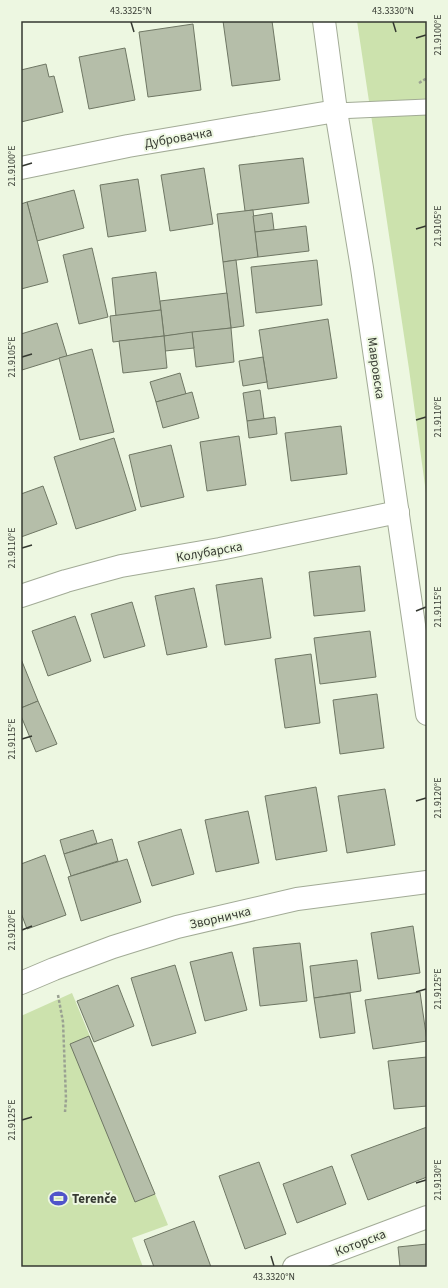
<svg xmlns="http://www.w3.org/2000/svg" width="448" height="1288" viewBox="0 0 448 1288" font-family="'Source Sans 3',sans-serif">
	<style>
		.green { fill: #cce2ad }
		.building { fill: #b5bea9; stroke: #6f7764 }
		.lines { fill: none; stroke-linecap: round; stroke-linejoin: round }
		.service-casing { stroke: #a2ab96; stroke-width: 17 }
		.minor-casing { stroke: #a2ab96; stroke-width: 24 }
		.path { stroke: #9aa192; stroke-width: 2.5; stroke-dasharray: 3 2; stroke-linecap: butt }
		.service { stroke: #fff; stroke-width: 15 }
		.minor { stroke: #fff; stroke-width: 22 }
		.ticks { fill: none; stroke: #353931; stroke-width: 1.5 }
		.labels { text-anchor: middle; stroke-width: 4; stroke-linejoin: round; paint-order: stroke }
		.street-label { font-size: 13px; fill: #353931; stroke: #edf7e1 }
		.poi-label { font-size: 13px; font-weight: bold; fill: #353931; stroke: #edf7e1; text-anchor: start }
		.neatline { fill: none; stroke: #353931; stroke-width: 1.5 }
		.ticks-label { font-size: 10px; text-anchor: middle; fill: #353931 }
	</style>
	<rect width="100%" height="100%" fill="#edf7e1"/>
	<!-- green -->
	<g class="green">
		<path d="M 357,21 L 427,21 L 427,500 L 409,369 Z"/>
		<path d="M 72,993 L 168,1225 L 132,1238 L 143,1267 L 21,1267 L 21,1016 Z"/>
	</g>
	<!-- building -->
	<g class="building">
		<path d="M 223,21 L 272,21 L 280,80 L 232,86 Z"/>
		<path d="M 193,24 L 201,90 L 148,97 L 139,32 Z"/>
		<path d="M 125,48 L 135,100 L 89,109 L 79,57 Z"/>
		<path d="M 46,64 L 49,77 L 54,76 L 63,112 L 21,122 L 21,70 Z"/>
		<path d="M 303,158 L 309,203 L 245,211 L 239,165 Z"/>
		<path d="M 204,168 L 213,224 L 170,231 L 161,175 Z"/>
		<path d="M 138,179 L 146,231 L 108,237 L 100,185 Z"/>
		<path d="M 74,190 L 84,228 L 37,241 L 27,202 Z"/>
		<path d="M 27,202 L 48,282 L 21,289 L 21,204 Z"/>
		<path d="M 253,210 L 258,257 L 223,262 L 217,214 Z"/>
		<path d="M 272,213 L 274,230 L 255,232 L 253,216 Z"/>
		<path d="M 306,226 L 309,251 L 258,257 L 255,232 Z"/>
		<path d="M 92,248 L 108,317 L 79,324 L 63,255 Z"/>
		<path d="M 236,260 L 244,326 L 231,328 L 223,262 Z"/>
		<path d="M 317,260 L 322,305 L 256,313 L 251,267 Z"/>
		<path d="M 156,272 L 161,310 L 116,316 L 112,278 Z"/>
		<path d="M 227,293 L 231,328 L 164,336 L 160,301 Z"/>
		<path d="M 161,310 L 164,336 L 113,342 L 110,316 Z"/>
		<path d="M 328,319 L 337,378 L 268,389 L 259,330 Z"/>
		<path d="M 57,323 L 67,356 L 22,370 L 21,334 Z"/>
		<path d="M 231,328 L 234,362 L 196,367 L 192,332 Z"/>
		<path d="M 192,332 L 194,348 L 165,351 L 164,336 Z"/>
		<path d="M 164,336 L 167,368 L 123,373 L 119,341 Z"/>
		<path d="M 92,349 L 114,432 L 80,440 L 59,358 Z"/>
		<path d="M 263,357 L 267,382 L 243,386 L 239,361 Z"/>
		<path d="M 180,373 L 186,394 L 156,402 L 150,382 Z"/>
		<path d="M 260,390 L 264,419 L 247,421 L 243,393 Z"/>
		<path d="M 192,392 L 199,418 L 163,428 L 156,402 Z"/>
		<path d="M 275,417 L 277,434 L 249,438 L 247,421 Z"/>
		<path d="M 341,426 L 347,474 L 291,481 L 285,433 Z"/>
		<path d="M 239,436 L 246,485 L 207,491 L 200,442 Z"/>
		<path d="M 114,438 L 136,510 L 76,529 L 54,457 Z"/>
		<path d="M 171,445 L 184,497 L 141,507 L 129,455 Z"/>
		<path d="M 43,486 L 57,524 L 21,537 L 21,494 Z"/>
		<path d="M 360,566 L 365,611 L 314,616 L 309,572 Z"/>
		<path d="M 262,578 L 271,638 L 225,645 L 216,585 Z"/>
		<path d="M 194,588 L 207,647 L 167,655 L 155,596 Z"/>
		<path d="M 132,602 L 145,646 L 104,658 L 91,614 Z"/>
		<path d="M 75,616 L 91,661 L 48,676 L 32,631 Z"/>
		<path d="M 370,631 L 376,677 L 320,684 L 314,638 Z"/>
		<path d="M 311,654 L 320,723 L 285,728 L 275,659 Z"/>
		<path d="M 21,659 L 38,701 L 21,708 Z"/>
		<path d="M 377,694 L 384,748 L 340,754 L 333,700 Z"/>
		<path d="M 38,701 L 57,744 L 36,752 L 21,716 L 21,708 Z"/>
		<path d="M 316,787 L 327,851 L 276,860 L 265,796 Z"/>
		<path d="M 385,789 L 395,845 L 347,853 L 338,796 Z"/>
		<path d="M 248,811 L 259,863 L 216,872 L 205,820 Z"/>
		<path d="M 181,829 L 194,874 L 152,886 L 138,842 Z"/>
		<path d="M 93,830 L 97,843 L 64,854 L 60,840 Z"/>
		<path d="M 112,839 L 118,861 L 71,876 L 64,854 Z"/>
		<path d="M 45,855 L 66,915 L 27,929 L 21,913 L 21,864 Z"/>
		<path d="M 127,859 L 141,902 L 81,921 L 68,877 Z"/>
		<path d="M 413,926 L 420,973 L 378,979 L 371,933 Z"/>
		<path d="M 300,943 L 307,1001 L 260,1006 L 253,948 Z"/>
		<path d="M 232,952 L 247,1010 L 205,1021 L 190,962 Z"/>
		<path d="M 357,960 L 361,991 L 314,998 L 310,966 Z"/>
		<path d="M 175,965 L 196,1033 L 152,1046 L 131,978 Z"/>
		<path d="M 118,985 L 134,1026 L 94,1042 L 77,1001 Z"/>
		<path d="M 420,992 L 427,1041 L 373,1049 L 365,1000 Z"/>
		<path d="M 350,993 L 355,1033 L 320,1038 L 314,998 Z"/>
		<path d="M 89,1036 L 155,1194 L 135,1202 L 70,1044 Z"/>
		<path d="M 427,1057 L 427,1106 L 394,1109 L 388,1061 Z"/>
		<path d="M 427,1127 L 427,1177 L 368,1200 L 351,1155 Z"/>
		<path d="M 259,1162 L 286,1234 L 245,1249 L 219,1176 Z"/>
		<path d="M 332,1166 L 346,1204 L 297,1223 L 283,1184 Z"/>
		<path d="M 194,1221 L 211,1267 L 154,1267 L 144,1240 Z"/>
		<path d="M 427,1244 L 427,1267 L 400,1267 L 398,1247 Z"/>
	</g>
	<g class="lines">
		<defs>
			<path id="service" d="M 336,111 L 427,107"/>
			<g id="minor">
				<path d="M 324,21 L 336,111 L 362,268 L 427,714"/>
				<path d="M 21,168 L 128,146 L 336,111"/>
				<path d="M 21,596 L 66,581 L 121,566 L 220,549 L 398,512"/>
				<path d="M 21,983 L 54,969 L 113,947 L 177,927 L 297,899 L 427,882"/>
				<path d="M 294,1267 L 427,1217"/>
			</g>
		</defs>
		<!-- service casing -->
		<use href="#service" class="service-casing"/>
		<!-- minor casing -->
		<use href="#minor" class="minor-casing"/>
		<!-- path -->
		<g class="path">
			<path d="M 419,83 L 427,78"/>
			<path d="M 58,995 L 63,1022 L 66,1099 L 65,1112"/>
		</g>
		<!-- service -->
		<use href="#service" class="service"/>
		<!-- minor -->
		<use href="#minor" class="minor"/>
	</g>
	<!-- ticks -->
	<path class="ticks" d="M 131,22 L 134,32M 393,22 L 396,32M 416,38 L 426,35M 22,166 L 32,163M 416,229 L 426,226M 22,357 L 32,354M 416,420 L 426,417M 22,548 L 32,545M 416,611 L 426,607M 22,739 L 32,736M 416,801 L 426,798M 22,930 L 32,926M 416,992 L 426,989M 22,1120 L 32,1117M 416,1183 L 426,1180M 271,1256 L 274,1266"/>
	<!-- icons -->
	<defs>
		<symbol id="stadium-bare" viewBox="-9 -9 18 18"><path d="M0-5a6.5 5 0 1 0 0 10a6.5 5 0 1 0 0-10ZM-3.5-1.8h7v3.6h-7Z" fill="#5054ca" stroke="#edf7e1" stroke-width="2.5" paint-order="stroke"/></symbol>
	</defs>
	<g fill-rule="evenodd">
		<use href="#stadium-bare" x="46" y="1186" width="25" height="25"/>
	</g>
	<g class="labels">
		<!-- street labels -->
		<g class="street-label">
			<text transform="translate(178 137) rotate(-10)" y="5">Дубровачка</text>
			<text transform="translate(377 368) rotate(82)" y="5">Мавровска</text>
			<text transform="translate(209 551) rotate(-10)" y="5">Колубарска</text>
			<text transform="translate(220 917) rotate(-13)" y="5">Зворничка</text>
			<text transform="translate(360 1242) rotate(-21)" y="5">Которска</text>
		</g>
		<!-- poi labels -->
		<g class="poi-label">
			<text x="72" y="1203">Terenče</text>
		</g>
	</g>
	<!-- border -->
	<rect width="448" height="1288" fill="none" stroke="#edf7e1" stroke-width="44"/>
	<rect x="22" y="22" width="404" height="1244" class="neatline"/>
	<g class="ticks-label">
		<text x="131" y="14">43.3325°N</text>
		<text x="393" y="14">43.3330°N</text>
		<text transform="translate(437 35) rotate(-90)" y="4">21.9100°E</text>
		<text transform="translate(11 166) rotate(-90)" y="4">21.9100°E</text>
		<text transform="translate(437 226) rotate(-90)" y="4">21.9105°E</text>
		<text transform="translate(11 357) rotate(-90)" y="4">21.9105°E</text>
		<text transform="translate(437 417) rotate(-90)" y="4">21.9110°E</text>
		<text transform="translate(11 548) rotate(-90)" y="4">21.9110°E</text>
		<text transform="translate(437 607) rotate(-90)" y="4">21.9115°E</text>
		<text transform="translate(11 739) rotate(-90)" y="4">21.9115°E</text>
		<text transform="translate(437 798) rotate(-90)" y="4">21.9120°E</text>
		<text transform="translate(11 930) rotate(-90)" y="4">21.9120°E</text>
		<text transform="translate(437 989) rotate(-90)" y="4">21.9125°E</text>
		<text transform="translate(11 1120) rotate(-90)" y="4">21.9125°E</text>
		<text transform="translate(437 1180) rotate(-90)" y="4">21.9130°E</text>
		<text x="274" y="1280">43.3320°N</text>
	</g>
</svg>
